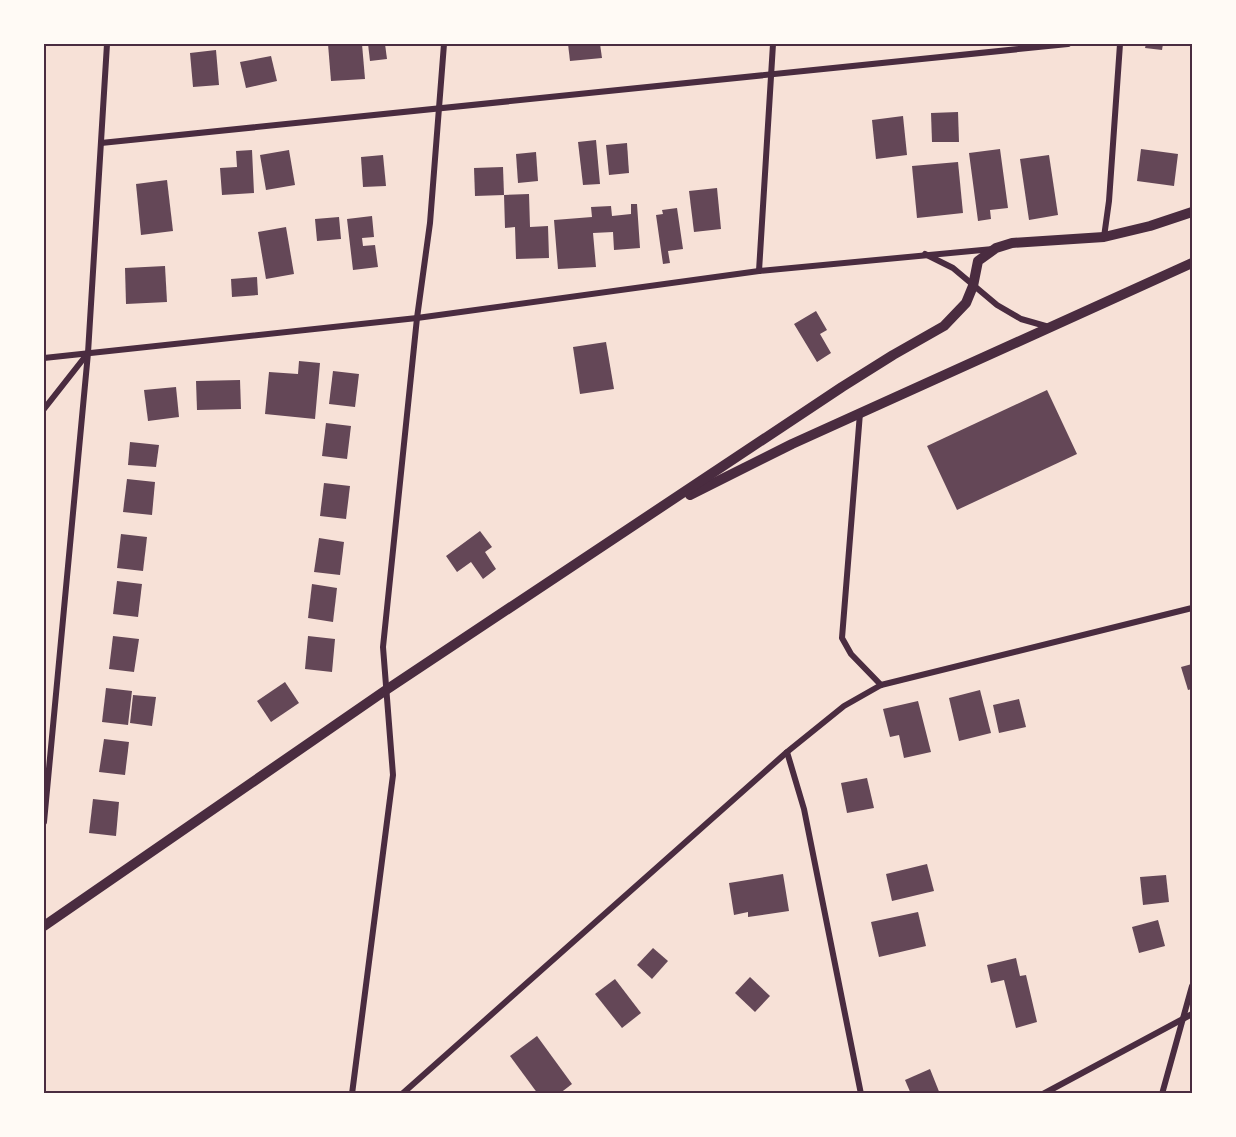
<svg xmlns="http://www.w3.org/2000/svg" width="1236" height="1137" viewBox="0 0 1236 1137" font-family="Montserrat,sans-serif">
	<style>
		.building { fill: #644757 }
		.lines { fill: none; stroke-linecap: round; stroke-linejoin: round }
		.minor { stroke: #4a2c40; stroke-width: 6 }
		.tertiary { stroke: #4a2c40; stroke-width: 10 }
		.neatline { fill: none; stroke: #4a2c40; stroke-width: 2 }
	</style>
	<rect width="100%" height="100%" fill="#f7e1d7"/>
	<!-- building -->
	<g class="building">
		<path d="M 328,44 L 362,44 L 365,79 L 331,81 Z"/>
		<path d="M 368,44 L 385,44 L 387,59 L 370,61 Z"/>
		<path d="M 568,44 L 600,44 L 602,58 L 570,61 Z"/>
		<path d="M 1146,44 L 1163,44 L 1162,50 L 1145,48 Z"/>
		<path d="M 216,50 L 219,85 L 193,87 L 190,53 Z"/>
		<path d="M 271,56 L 277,81 L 246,88 L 240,62 Z"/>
		<path d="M 958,112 L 959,142 L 932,142 L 931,113 Z"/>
		<path d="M 903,116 L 907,155 L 876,159 L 872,120 Z"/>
		<path d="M 596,140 L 600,184 L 583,185 L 578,142 Z"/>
		<path d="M 627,143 L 629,173 L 609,175 L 606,145 Z"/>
		<path d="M 1000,149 L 1008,208 L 990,210 L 991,219 L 978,221 L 969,153 Z"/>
		<path d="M 1141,149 L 1178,154 L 1174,186 L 1137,181 Z"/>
		<path d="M 252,150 L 254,193 L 222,195 L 220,168 L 237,167 L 236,151 Z"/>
		<path d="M 289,150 L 295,185 L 266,190 L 260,155 Z"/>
		<path d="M 536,152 L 538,181 L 518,183 L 516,154 Z"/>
		<path d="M 383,155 L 386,186 L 363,187 L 361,157 Z"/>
		<path d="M 1049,155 L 1058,215 L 1029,220 L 1020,159 Z"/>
		<path d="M 958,162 L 963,213 L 917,218 L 912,166 Z"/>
		<path d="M 503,167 L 504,195 L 475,196 L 474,168 Z"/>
		<path d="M 167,180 L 173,231 L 141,235 L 136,184 Z"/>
		<path d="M 717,188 L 721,229 L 694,232 L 689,191 Z"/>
		<path d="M 529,194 L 530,227 L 548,226 L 549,258 L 516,259 L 515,227 L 505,228 L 504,195 Z"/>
		<path d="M 631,204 L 637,204 L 640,248 L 614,250 L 613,232 L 593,233 L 596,267 L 558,269 L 554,220 L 592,217 L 591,207 L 611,206 L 612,216 L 631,214 Z"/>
		<path d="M 677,208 L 683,249 L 668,251 L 670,263 L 663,264 L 656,215 L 663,214 L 662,210 Z"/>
		<path d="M 372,216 L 374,237 L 362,238 L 363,246 L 375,245 L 378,267 L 353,270 L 347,219 Z"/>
		<path d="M 339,217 L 341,239 L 317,241 L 315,219 Z"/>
		<path d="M 286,227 L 294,274 L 266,279 L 258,232 Z"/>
		<path d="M 165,266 L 167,302 L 126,304 L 125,268 Z"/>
		<path d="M 257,277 L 258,295 L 232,297 L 231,279 Z"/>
		<path d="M 816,311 L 827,330 L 820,334 L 831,353 L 817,362 L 794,324 Z"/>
		<path d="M 606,342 L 614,389 L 580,394 L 573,347 Z"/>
		<path d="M 299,361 L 320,363 L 315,419 L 265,414 L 269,372 L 298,374 Z"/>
		<path d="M 333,371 L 359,374 L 355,407 L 329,404 Z"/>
		<path d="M 240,380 L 241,409 L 197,410 L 196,381 Z"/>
		<path d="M 176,387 L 179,417 L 148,421 L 144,390 Z"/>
		<path d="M 1047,390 L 1077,454 L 957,510 L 927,446 Z"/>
		<path d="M 326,423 L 351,426 L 347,459 L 322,456 Z"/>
		<path d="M 130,442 L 159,445 L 156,467 L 128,465 Z"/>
		<path d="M 127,479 L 155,482 L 152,515 L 123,512 Z"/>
		<path d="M 324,483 L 350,486 L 346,519 L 320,516 Z"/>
		<path d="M 480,531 L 492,547 L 485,552 L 496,569 L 483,579 L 471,562 L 457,572 L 446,556 Z"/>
		<path d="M 121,534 L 147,537 L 143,571 L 117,568 Z"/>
		<path d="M 319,538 L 344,542 L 340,575 L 314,572 Z"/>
		<path d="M 117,581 L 142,584 L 138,617 L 113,614 Z"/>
		<path d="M 312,584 L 337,588 L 333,622 L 308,618 Z"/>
		<path d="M 113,636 L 139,639 L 134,672 L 109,669 Z"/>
		<path d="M 308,636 L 335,639 L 332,672 L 305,669 Z"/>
		<path d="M 1192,664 L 1192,689 L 1188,690 L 1181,667 Z"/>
		<path d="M 285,682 L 299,703 L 271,722 L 257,701 Z"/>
		<path d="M 106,688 L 132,691 L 128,725 L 102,722 Z"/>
		<path d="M 980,690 L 991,733 L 959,741 L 949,698 Z"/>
		<path d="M 133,695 L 156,697 L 152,726 L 130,723 Z"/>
		<path d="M 1019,699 L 1026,727 L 999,733 L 993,705 Z"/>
		<path d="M 918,701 L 931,752 L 904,758 L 899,735 L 890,737 L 883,709 Z"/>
		<path d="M 104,739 L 129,742 L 125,775 L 99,772 Z"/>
		<path d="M 867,778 L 874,808 L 847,813 L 841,783 Z"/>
		<path d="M 93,799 L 119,802 L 116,836 L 89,833 Z"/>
		<path d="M 927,864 L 934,891 L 892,901 L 886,874 Z"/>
		<path d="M 783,874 L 789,911 L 748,917 L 748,912 L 734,915 L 729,883 Z"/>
		<path d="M 1166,875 L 1169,902 L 1143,905 L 1140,877 Z"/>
		<path d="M 918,912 L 926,946 L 879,957 L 871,922 Z"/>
		<path d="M 1158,920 L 1165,946 L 1139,953 L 1132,927 Z"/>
		<path d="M 653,948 L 668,961 L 652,979 L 637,965 Z"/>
		<path d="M 1016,958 L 1020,976 L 1026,975 L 1037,1022 L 1016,1028 L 1004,980 L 991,983 L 987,965 Z"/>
		<path d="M 750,977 L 770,996 L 755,1012 L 735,993 Z"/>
		<path d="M 615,979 L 641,1013 L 622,1028 L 595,994 Z"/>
		<path d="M 537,1036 L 572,1084 L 559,1094 L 538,1094 L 510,1056 Z"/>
		<path d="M 930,1069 L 940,1094 L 911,1094 L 905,1080 Z"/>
	</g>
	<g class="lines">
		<!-- minor -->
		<g class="minor">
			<path d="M 101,143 L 1068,44"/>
			<path d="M 1104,237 L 1109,201 L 1120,44"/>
			<path d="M 925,254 L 953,268 L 997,305 L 1021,319 L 1049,327"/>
			<path d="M 759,271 L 773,44"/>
			<path d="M 44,358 L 417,318 L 759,271 L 993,249"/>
			<path d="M 44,409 L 88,353"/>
			<path d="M 860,413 L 842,638 L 851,654 L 881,685"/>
			<path d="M 787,752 L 804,809 L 861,1094"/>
			<path d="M 44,822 L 88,353 L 107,44"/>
			<path d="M 352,1094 L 393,775 L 383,647 L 417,318 L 430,223 L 444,44"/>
			<path d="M 402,1094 L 787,752 L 844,706 L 881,685 L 1192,608"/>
			<path d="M 1043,1094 L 1192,1014"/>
			<path d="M 1162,1094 L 1192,986"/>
		</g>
		<!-- tertiary -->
		<g class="tertiary">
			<path d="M 690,495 L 792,444 L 1192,263"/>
			<path d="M 44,926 L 386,690 L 842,387 L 893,355 L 944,326 L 966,303 L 973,286 L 978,261 L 996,248 L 1012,243 L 1104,237 L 1150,226 L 1192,212"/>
		</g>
	</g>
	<!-- border -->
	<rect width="1236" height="1137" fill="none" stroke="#fffaf5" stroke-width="90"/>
	<rect x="45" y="45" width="1146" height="1047" class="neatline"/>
</svg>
